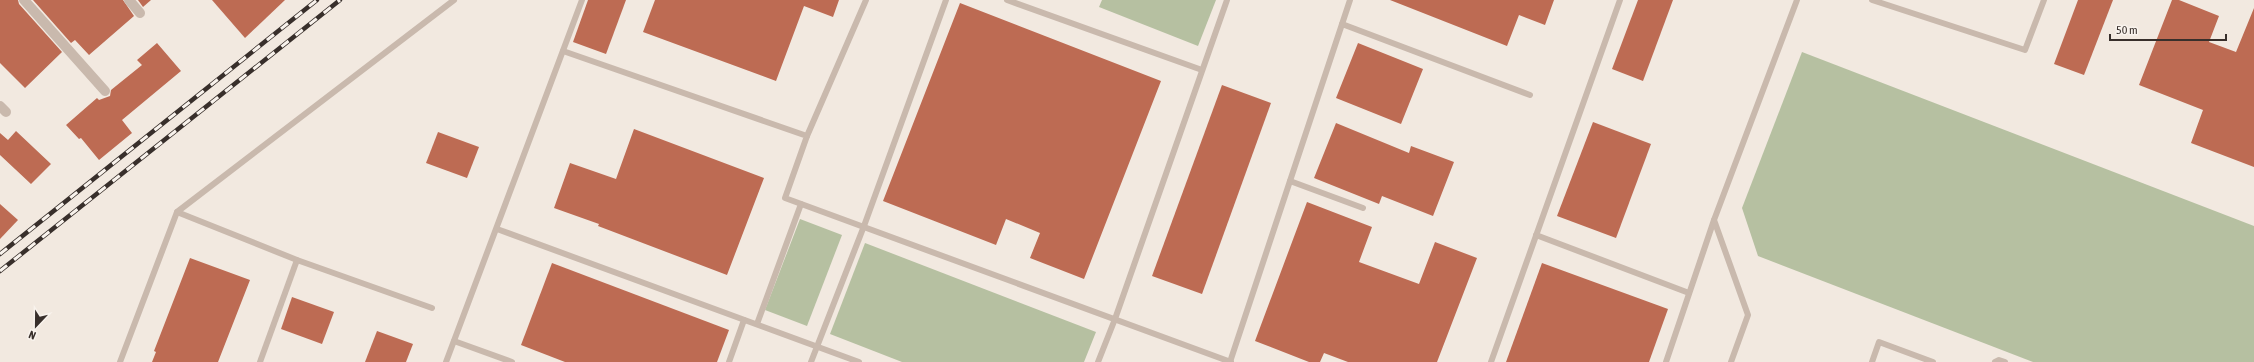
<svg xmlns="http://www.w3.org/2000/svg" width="2254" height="362" viewBox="0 0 2254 362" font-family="'Asap Condensed',sans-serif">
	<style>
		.green { fill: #b6c0a1 }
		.building { fill: #bd6b53 }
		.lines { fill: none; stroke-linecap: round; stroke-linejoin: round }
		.service { stroke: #c9b9ad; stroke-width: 6 }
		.minor { stroke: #c9b9ad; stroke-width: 10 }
		.rail-casing { stroke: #382f2b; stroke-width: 4.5 }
		.rail { stroke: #f9f3ed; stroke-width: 3; stroke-dasharray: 9; stroke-linecap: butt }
	</style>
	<rect width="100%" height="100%" fill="#f2e9e0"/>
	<!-- green -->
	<g class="green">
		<path d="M 1102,0 L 1216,0 L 1198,46 L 1099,7 Z"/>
		<path d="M 1802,52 L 2254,226 L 2254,362 L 2033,362 L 1758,256 L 1742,208 Z"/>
		<path d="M 800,219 L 842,235 L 807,326 L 765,310 Z"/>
		<path d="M 865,243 L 1096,332 L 1084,362 L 902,362 L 830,334 Z"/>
	</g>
	<!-- building -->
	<g class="building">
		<path d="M 0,0 L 18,0 L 19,4 L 62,52 L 25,88 L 0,63 Z"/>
		<path d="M 33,0 L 123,0 L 134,16 L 89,55 L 75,40 L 71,43 Z"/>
		<path d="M 138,0 L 151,0 L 143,7 Z"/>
		<path d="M 212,0 L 285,0 L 245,38 Z"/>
		<path d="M 588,0 L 626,0 L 606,54 L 573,42 Z"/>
		<path d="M 655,0 L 839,0 L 833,17 L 804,6 L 776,81 L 643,32 Z"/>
		<path d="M 1390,0 L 1554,0 L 1545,25 L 1519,15 L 1507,46 Z"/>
		<path d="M 1638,0 L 1673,0 L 1643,81 L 1612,69 Z"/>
		<path d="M 2078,0 L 2113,0 L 2084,75 L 2054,64 Z"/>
		<path d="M 2172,0 L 2179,0 L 2219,16 L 2209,42 L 2236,52 L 2254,8 L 2254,167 L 2191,143 L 2203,110 L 2139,85 Z"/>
		<path d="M 960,3 L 1161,81 L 1084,279 L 1030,258 L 1040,233 L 1006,219 L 996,245 L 883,201 Z"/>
		<path d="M 157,43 L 181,71 L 122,120 L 132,133 L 99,160 L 81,138 L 79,139 L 66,125 L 97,98 L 99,100 L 110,96 L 111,90 L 142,65 L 137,60 Z"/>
		<path d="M 1358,43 L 1423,69 L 1401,124 L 1336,98 Z"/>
		<path d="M 1222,85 L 1271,103 L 1202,294 L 1152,276 Z"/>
		<path d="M 1593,122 L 1651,144 L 1616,238 L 1557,216 Z"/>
		<path d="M 1336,123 L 1409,153 L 1411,146 L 1454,162 L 1433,216 L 1382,196 L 1379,204 L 1314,178 Z"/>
		<path d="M 634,129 L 764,178 L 727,275 L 598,226 L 599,224 L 554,208 L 570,163 L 616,179 Z"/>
		<path d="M 16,131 L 51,164 L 31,184 L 0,155 L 0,133 L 8,140 Z"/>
		<path d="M 438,132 L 479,147 L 467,178 L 426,163 Z"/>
		<path d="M 1307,202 L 1372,227 L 1359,262 L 1419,284 L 1435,242 L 1477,258 L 1437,362 L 1348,362 L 1324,353 L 1320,362 L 1309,362 L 1255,341 Z"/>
		<path d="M 0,204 L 18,220 L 0,239 Z"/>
		<path d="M 190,258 L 250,280 L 218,362 L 152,362 L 156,352 L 154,351 Z"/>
		<path d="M 552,263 L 729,330 L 717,362 L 565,362 L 521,345 Z"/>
		<path d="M 1542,263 L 1668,309 L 1649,362 L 1506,362 Z"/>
		<path d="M 292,297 L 334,312 L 322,344 L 281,329 Z"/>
		<path d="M 377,331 L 413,344 L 406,362 L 365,362 Z"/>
	</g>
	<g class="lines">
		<!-- service -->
		<g class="service">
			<path d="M 1007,0 L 1202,70"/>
			<path d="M 1872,0 L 2025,50 L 2044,0"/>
			<path d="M 1342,24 L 1530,95"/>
			<path d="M 563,51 L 807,136 L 785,198 L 1231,362"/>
			<path d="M 807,136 L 866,0"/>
			<path d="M 1290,181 L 1363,208"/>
			<path d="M 177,212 L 297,260 L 432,308"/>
			<path d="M 497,229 L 859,362"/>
			<path d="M 1536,235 L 1689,293"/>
			<path d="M 757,324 L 801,204"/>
			<path d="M 454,341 L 512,362"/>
			<path d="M 120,362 L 177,212 L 454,0"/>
			<path d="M 260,362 L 297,260"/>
			<path d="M 446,362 L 582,0"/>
			<path d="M 729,362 L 744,320"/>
			<path d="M 811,362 L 864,226 L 946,0"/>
			<path d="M 1098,362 L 1115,319 L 1227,0"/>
			<path d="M 1230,362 L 1350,0"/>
			<path d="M 1491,362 L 1620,0"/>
			<path d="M 1666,362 L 1714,220"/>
			<path d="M 1731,362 L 1748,315 L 1714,220 L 1797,0"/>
			<path d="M 1872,362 L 1879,342 L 1933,362"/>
			<path d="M 1995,362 L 1999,360 L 2005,362"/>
		</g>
		<!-- minor -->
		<g class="minor">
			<path d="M 24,0 L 105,91"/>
			<path d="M 129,0 L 140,13"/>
			<path d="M 0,106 L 6,112"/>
		</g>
		<defs>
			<g id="rail">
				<path d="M 0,254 L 317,0"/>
				<path d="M 0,271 L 340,0"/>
			</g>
		</defs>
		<!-- rail casing -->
		<use href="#rail" class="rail-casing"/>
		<!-- rail -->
		<use href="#rail" class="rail"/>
	</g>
	<!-- north arrow -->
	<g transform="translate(36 326) rotate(202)" stroke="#f9f3ed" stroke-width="3" paint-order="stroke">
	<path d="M0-3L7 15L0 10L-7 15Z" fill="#382f2b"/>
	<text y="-6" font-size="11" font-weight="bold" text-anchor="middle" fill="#382f2b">N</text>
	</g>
	<!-- scale -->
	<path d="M2110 34v6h116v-6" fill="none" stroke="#382f2b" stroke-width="2"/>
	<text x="2116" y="34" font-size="12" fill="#382f2b" stroke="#f9f3ed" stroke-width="3" paint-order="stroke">50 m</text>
</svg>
